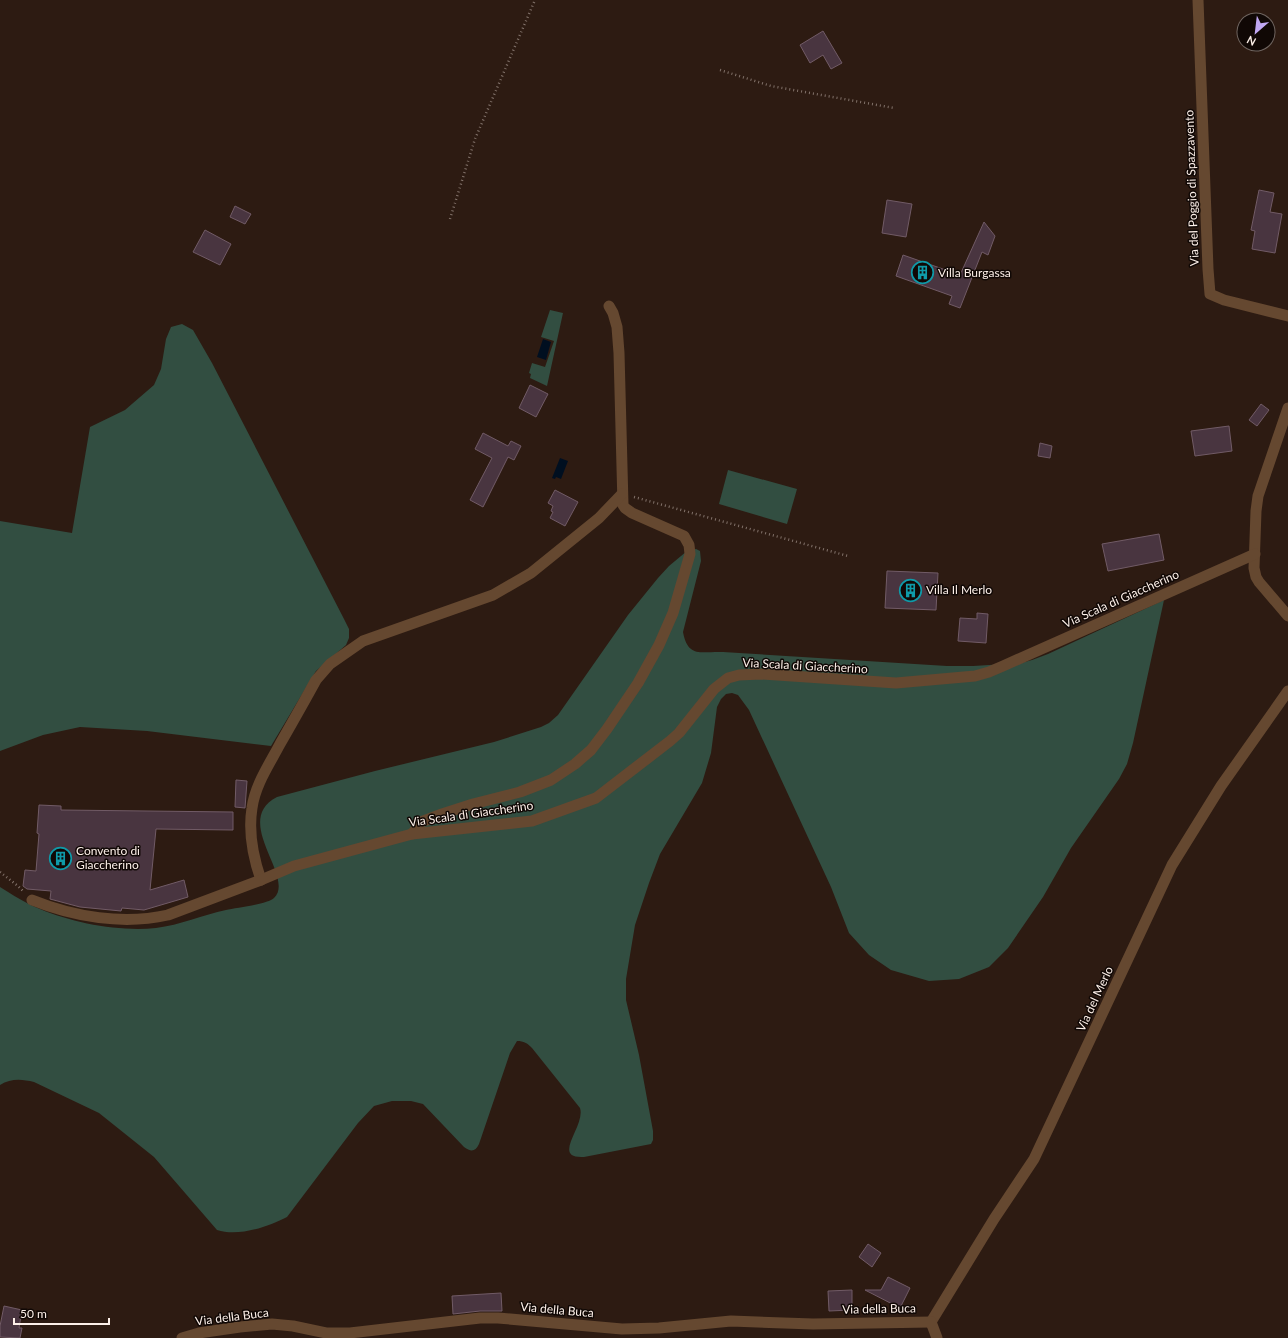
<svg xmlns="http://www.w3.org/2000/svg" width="1288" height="1338" viewBox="0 0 1288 1338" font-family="Lato,sans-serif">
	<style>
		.green { fill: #324e41 }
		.water { fill: #000f20 }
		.building { fill: #493540; stroke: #715b66 }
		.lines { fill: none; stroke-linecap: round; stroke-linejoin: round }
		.path { stroke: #82726a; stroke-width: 2.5; stroke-dasharray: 1 3; stroke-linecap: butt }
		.street { stroke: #654830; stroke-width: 11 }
		.labels { text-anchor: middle; stroke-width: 3; stroke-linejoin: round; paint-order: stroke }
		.street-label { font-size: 12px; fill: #fdf0e9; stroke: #100805 }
		.poi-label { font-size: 12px; fill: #fdf0e9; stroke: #100805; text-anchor: start }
	</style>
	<rect width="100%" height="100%" fill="#2d1b12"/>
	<!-- green -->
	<g class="green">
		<path d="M 550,310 L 563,313 L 547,386 L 530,378 L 531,374 L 529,373 L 532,363 L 545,367 L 554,341 L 541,337 Z"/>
		<path d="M 182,324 L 193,330 L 212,363 L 344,619 L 349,629 L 349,638 L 346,645 L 316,671 L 271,746 L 147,731 L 80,727 L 43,735 L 0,751 L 0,521 L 72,533 L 90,427 L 125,410 L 154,385 L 161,369 L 166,339 L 171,327 Z"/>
		<path d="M 728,470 L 797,489 L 787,524 L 719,504 Z"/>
		<path d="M 696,549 L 700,551 L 701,561 L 683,632 C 688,659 702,651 723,652 L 947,666 L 973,666 L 1021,663 L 1032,660 L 1048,654 L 1164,600 L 1133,743 L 1127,764 L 1119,779 L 1071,848 L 1043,897 L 1008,948 L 989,967 L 959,979 L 929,981 L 891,970 L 869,955 L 849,933 L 831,887 L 749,710 L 738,695 L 732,693 L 726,694 L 721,699 L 717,707 L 711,753 L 702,783 L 660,854 L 649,883 L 635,925 L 626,979 L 626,1000 L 639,1055 L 653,1131 L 653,1140 L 651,1144 L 584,1157 C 550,1159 586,1126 580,1108 L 532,1048 C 527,1043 524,1041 517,1041 L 510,1053 L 479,1144 C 475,1152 471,1152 464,1147 L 423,1104 L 411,1101 L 392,1101 L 374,1106 L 358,1123 L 287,1217 C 268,1227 238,1237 217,1230 L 154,1157 L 99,1113 L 34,1082 C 22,1079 11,1078 0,1085 L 0,887 C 13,895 25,903 40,909 C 73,923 120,932 156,928 C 180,925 203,915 226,910 C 236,908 268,904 274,898 C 296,877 231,821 277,797 L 375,771 L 494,742 L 541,727 L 549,723 L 558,715 L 628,615 L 658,578 L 669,566 L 687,551 Z"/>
	</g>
	<!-- water -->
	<g class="water">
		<path d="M 543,339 L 551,342 L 546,360 L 537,357 Z"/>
		<path d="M 560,458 L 568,461 L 561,479 L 556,477 L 555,479 L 552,478 Z"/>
	</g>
	<!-- building -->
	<g class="building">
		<path d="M 823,31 L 842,63 L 831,69 L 823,55 L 810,63 L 800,45 Z"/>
		<path d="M 1259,190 L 1274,193 L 1270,212 L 1282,214 L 1275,253 L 1252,249 L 1255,231 L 1251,230 Z"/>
		<path d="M 887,200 L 912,204 L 906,237 L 882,233 Z"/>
		<path d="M 235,206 L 251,214 L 245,224 L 230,217 Z"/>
		<path d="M 984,222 L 995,236 L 988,255 L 982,252 L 960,308 L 949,304 L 952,296 L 896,276 L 903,255 L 960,275 Z"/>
		<path d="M 205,230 L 231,244 L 220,265 L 193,252 Z"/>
		<path d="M 530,385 L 548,394 L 536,417 L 519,408 Z"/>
		<path d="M 1261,404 L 1269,410 L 1257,426 L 1249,420 Z"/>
		<path d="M 1229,426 L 1232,451 L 1195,456 L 1191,431 Z"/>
		<path d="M 483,433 L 508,446 L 511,441 L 521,446 L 514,460 L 508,457 L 483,507 L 470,500 L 492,458 L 475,449 Z"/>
		<path d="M 1040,443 L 1052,446 L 1050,458 L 1038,456 Z"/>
		<path d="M 555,490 L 578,502 L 565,526 L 550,518 L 553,512 L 551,511 L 553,506 L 548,503 Z"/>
		<path d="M 1159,534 L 1164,560 L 1108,571 L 1102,544 Z"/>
		<path d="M 887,571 L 938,573 L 936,610 L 885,608 Z"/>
		<path d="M 977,613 L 988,614 L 986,643 L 958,641 L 960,618 L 977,619 Z"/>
		<path d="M 236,780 L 247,781 L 245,808 L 235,807 Z"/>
		<path d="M 39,805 L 61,806 L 61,810 L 233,812 L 233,830 L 156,829 L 150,890 L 184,880 L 188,897 L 144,910 L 122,908 L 121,911 L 80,907 L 50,899 L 51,891 L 27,889 L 23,886 L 25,870 L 36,871 L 39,834 L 37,833 Z"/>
		<path d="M 868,1244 L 881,1253 L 872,1267 L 859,1257 Z"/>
		<path d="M 888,1277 L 910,1288 L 900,1308 L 865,1290 L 881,1290 Z"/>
		<path d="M 852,1290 L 852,1310 L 829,1311 L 828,1291 Z"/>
		<path d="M 501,1293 L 502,1311 L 480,1311 L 453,1314 L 452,1296 Z"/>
		<path d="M 4,1306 L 22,1310 L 19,1328 L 22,1328 L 20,1338 L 0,1337 L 0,1326 Z"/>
	</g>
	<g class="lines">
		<!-- path -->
		<g class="path">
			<path d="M 720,70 L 771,86 L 894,108"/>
			<path d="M 450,219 L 475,139 L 535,0"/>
			<path d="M 634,497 L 848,556"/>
			<path d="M 0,872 L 18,886 L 24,892"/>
		</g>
		<!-- street -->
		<g class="street">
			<path d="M 1198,0 L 1208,269 L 1210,294 L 1224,300 L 1288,316"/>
			<path d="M 1288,408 L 1258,496 L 1256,511 L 1254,568 L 1256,577 L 1259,582 L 1288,616"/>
			<path d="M 412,834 L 421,822 L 442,814 L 473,804 L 520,792 L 551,780 L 575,764 L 591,750 L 607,729 L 638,683 L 659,645 L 673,613 L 690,554 L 689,545 L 684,536 L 632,513 L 625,508 L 623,505 L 619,353 L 617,327 L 613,313 L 609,306"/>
			<path d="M 261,880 C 253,857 248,833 252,808 C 255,785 269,765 280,744 C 292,723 304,702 316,680 L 330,664 L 363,641 L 493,595 L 531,573 L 599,518 L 622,494"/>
			<path d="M 32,900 C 74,917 123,925 168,915 L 261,880 L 294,866 L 412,834 L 532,821 L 596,798 L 670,741 L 679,733 L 714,689 L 728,678 L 739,675 L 761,674 L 896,683 L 975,676 L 989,672 L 1003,666 L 1255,554"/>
			<path d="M 931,1322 L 994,1219 L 1034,1159 L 1172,865 L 1221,786 L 1288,691"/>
			<path d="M 931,1322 L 937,1338"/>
			<path d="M 182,1338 L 199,1333 L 240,1327 L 272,1324 L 293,1326 L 326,1333 L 350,1333 L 480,1318 L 498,1318 L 622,1329 L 659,1328 L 731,1321 L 813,1324 L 931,1322"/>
		</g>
	</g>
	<!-- icons -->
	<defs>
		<symbol id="building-ring" viewBox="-11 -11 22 22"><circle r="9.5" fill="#100805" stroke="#0f9aa8" stroke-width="1.5"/><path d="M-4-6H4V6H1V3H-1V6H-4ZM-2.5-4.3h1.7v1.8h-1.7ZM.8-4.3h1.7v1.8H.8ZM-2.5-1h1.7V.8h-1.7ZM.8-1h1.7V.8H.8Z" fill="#0f9aa8"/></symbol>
	</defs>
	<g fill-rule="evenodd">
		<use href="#building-ring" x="910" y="260" width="25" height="25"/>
		<use href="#building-ring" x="898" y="578" width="25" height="25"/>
		<use href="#building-ring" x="48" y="846" width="25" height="25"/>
	</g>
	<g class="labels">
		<!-- street labels -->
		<g class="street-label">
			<text transform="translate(1192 188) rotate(-92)" y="4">Via del Poggio di Spazzavento</text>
			<text transform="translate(1121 599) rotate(-24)" y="4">Via Scala di Giaccherino</text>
			<text transform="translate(805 666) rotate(3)" y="4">Via Scala di Giaccherino</text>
			<text transform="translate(471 814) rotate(-8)" y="4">Via Scala di Giaccherino</text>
			<text transform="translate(1095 999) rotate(-65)" y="4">Via del Merlo</text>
			<text transform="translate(879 1309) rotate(-1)" y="4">Via della Buca</text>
			<text transform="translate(557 1310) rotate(5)" y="4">Via della Buca</text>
			<text transform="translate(232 1317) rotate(-7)" y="4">Via della Buca</text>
		</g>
		<!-- poi labels -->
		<g class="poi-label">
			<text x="938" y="277">Villa Burgassa</text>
			<text x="926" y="594">Villa Il Merlo</text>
			<text x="76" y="855">Convento di<tspan x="76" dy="14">Giaccherino</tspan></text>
		</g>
	</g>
	<!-- north arrow -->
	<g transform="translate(1256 32) rotate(208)"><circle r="19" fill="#100805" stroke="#6f6560"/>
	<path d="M0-3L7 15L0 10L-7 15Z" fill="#c1a8f3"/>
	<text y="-6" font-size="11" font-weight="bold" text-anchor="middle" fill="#fdf0e9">N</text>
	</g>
	<!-- scale -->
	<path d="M14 1318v6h95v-6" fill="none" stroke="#fdf0e9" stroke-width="2"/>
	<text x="20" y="1318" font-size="12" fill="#fdf0e9" stroke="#100805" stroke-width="3" paint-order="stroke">50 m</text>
</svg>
